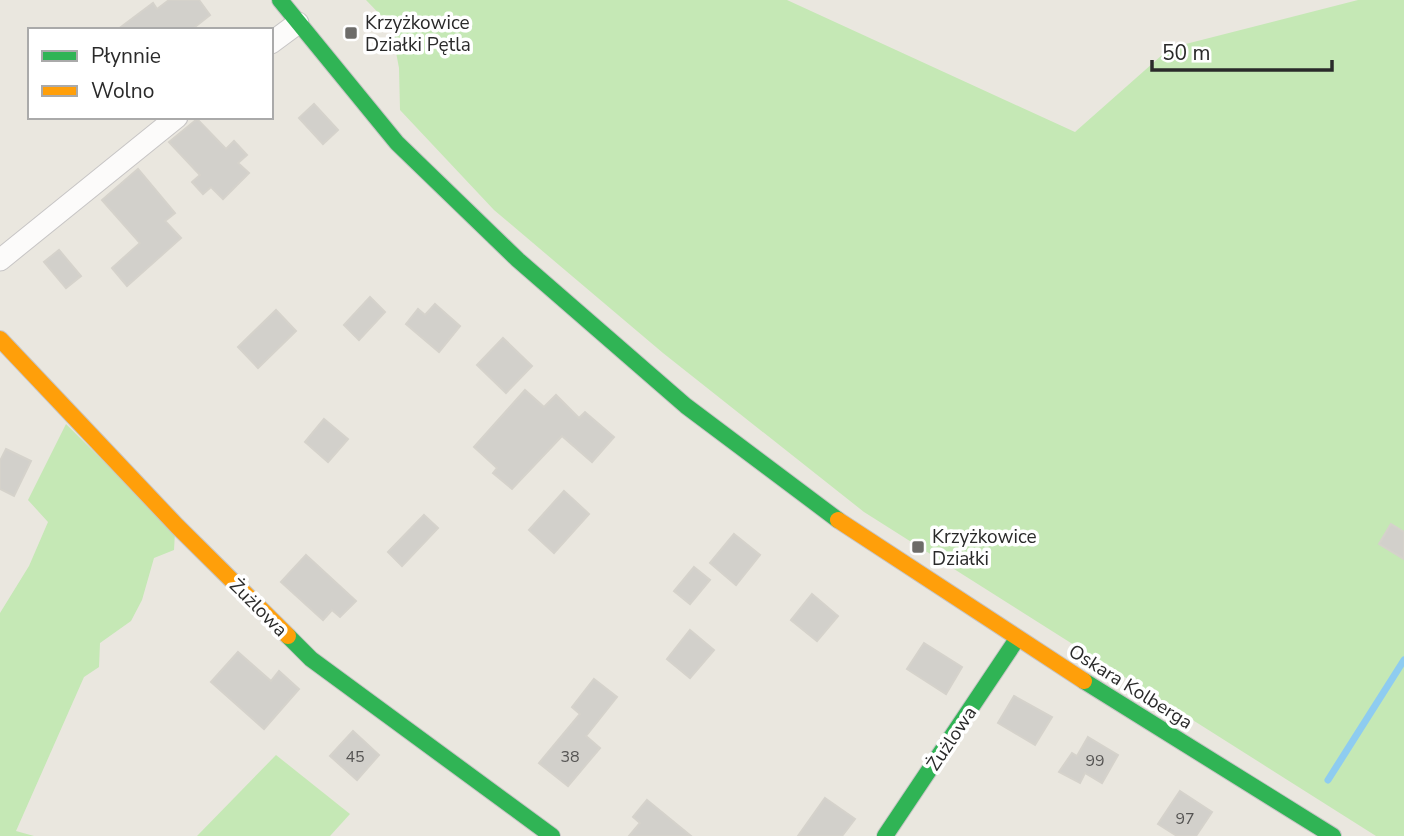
<svg xmlns="http://www.w3.org/2000/svg" width="1404" height="836" viewBox="0 0 1404 836" font-family="'Nunito Sans',sans-serif">
	<style>
		.green { fill: #c5e8b5 }
		.lines { fill: none; stroke-linecap: round; stroke-linejoin: round }
		.stream { stroke: #8eccf0; stroke-width: 7 }
		.building { fill: #d2d0cb; stroke: #d5d2cb; stroke-width: 2 }
		.street-casing { stroke: #c7c5c5; stroke-width: 23 }
		.fast-casing { stroke: #c7c5c5; stroke-width: 18 }
		.slow-casing { stroke: #c7c5c5; stroke-width: 18 }
		.street { stroke: #fcfbfa; stroke-width: 21 }
		.fast { stroke: #30b455; stroke-width: 16 }
		.slow { stroke: #ff9f0a; stroke-width: 16 }
		.poi-dot { fill: #6d6c69; stroke: #fff; stroke-width: 2.5 }
		.labels { text-anchor: middle; stroke-width: 7; stroke-linejoin: round; paint-order: stroke }
		.number-label { font-size: 16px; fill: #555453 }
		.poi-label { font-size: 19px; fill: #2a2a2a; stroke: #fff; text-anchor: start }
		.street-label { font-size: 19px; fill: #2a2a2a; stroke: #fff }
	</style>
	<rect width="100%" height="100%" fill="#eae7df"/>
	<!-- green -->
	<g class="green">
		<path d="M 366,0 L 787,0 L 1075,132 L 1170,48 L 1358,0 L 1404,0 L 1404,836 L 1376,836 L 864,512 L 663,353 L 494,210 L 400,110 L 399,68 L 391,26 Z"/>
		<path d="M 66,424 L 175,532 L 174,550 L 154,558 L 142,600 L 131,621 L 100,643 L 99,667 L 84,677 L 16,831 L 34,836 L 0,836 L 0,613 L 29,566 L 48,522 L 28,500 Z"/>
		<path d="M 276,755 L 350,814 L 330,836 L 197,836 Z"/>
	</g>
	<g class="lines">
		<!-- stream -->
		<path class="stream" d="M 1328,780 L 1404,660"/>
	</g>
	<!-- building -->
	<g class="building">
		<path d="M 169,0 L 199,0 L 210,15 L 191,30 L 117,30 L 153,3 L 157,9 Z"/>
		<path d="M 314,104 L 338,130 L 323,144 L 299,118 Z"/>
		<path d="M 197,119 L 226,149 L 234,141 L 247,155 L 238,163 L 249,173 L 223,199 L 211,187 L 203,194 L 192,182 L 200,175 L 169,142 Z"/>
		<path d="M 138,169 L 175,213 L 165,221 L 181,238 L 127,286 L 112,268 L 140,243 L 102,200 Z"/>
		<path d="M 59,250 L 81,276 L 66,288 L 44,262 Z"/>
		<path d="M 370,297 L 385,312 L 359,340 L 344,325 Z"/>
		<path d="M 435,304 L 460,326 L 439,352 L 406,324 L 418,309 L 425,315 Z"/>
		<path d="M 276,310 L 296,331 L 258,368 L 238,347 Z"/>
		<path d="M 503,338 L 532,366 L 506,393 L 477,365 Z"/>
		<path d="M 525,390 L 544,407 L 556,395 L 579,418 L 585,412 L 614,437 L 592,462 L 562,436 L 512,489 L 493,473 L 497,468 L 474,447 Z"/>
		<path d="M 324,419 L 348,439 L 328,462 L 305,442 Z"/>
		<path d="M 6,449 L 31,461 L 14,496 L 0,489 L 0,461 Z"/>
		<path d="M 564,491 L 589,514 L 554,553 L 529,530 Z"/>
		<path d="M 424,515 L 438,528 L 402,566 L 388,552 Z"/>
		<path d="M 1391,524 L 1404,532 L 1404,559 L 1379,544 Z"/>
		<path d="M 734,534 L 760,555 L 736,585 L 710,563 Z"/>
		<path d="M 306,555 L 356,601 L 340,617 L 332,610 L 323,620 L 281,582 Z"/>
		<path d="M 694,567 L 710,580 L 690,604 L 674,591 Z"/>
		<path d="M 812,594 L 838,616 L 817,641 L 791,620 Z"/>
		<path d="M 690,630 L 714,650 L 690,678 L 667,659 Z"/>
		<path d="M 924,643 L 962,667 L 946,694 L 907,669 Z"/>
		<path d="M 238,652 L 271,681 L 279,671 L 299,689 L 264,729 L 211,682 Z"/>
		<path d="M 594,679 L 617,697 L 586,736 L 600,748 L 568,786 L 539,763 L 580,714 L 572,707 Z"/>
		<path d="M 1014,696 L 1052,717 L 1035,745 L 998,723 Z"/>
		<path d="M 353,731 L 379,755 L 357,780 L 330,756 Z"/>
		<path d="M 1088,737 L 1118,755 L 1102,783 L 1085,773 L 1080,783 L 1059,772 L 1072,753 L 1077,756 Z"/>
		<path d="M 1180,791 L 1212,812 L 1196,836 L 1177,836 L 1158,824 Z"/>
		<path d="M 825,798 L 855,819 L 842,836 L 798,836 Z"/>
		<path d="M 647,800 L 691,836 L 629,836 L 640,823 L 633,817 Z"/>
	</g>
	<g class="lines">
		<defs>
			<g id="street">
				<path d="M 271,43 L 298,23"/>
				<path d="M 0,260 L 177,117"/>
			</g>
			<g id="fast">
				<path d="M 280,0 L 397,143 L 518,260 L 686,406 L 838,520"/>
				<path d="M 288,636 L 311,659 L 552,836"/>
				<path d="M 1084,681 L 1333,836"/>
				<path d="M 885,836 L 1017,639"/>
			</g>
			<g id="slow">
				<path d="M 0,339 L 177,526 L 288,636"/>
				<path d="M 838,520 L 1084,681"/>
			</g>
		</defs>
		<!-- street casing -->
		<use href="#street" class="street-casing"/>
		<!-- fast casing -->
		<use href="#fast" class="fast-casing"/>
		<!-- slow casing -->
		<use href="#slow" class="slow-casing"/>
		<!-- street -->
		<use href="#street" class="street"/>
		<!-- fast -->
		<use href="#fast" class="fast"/>
		<!-- slow -->
		<use href="#slow" class="slow"/>
	</g>
	<!-- markers -->
	<g class="poi-dot">
		<rect x="344" y="26" width="14" height="14" rx="3.5"/>
		<rect x="911" y="540" width="14" height="14" rx="3.5"/>
	</g>
	<g class="labels">
		<!-- number labels -->
		<g class="number-label">
			<text x="355" y="762">45</text>
			<text x="570" y="762">38</text>
			<text x="1095" y="766">99</text>
			<text x="1185" y="824">97</text>
		</g>
		<!-- poi labels -->
		<g class="poi-label">
			<text x="365" y="29">Krzyżkowice<tspan x="365" dy="22">Działki Pętla</tspan></text>
			<text x="932" y="543">Krzyżkowice<tspan x="932" dy="22">Działki</tspan></text>
		</g>
		<!-- street labels -->
		<g class="street-label">
			<text transform="translate(259 607) rotate(45)" y="7">Żużlowa</text>
			<text transform="translate(1131 686) rotate(32)" y="7">Oskara Kolberga</text>
			<text transform="translate(951 738) rotate(-56)" y="7">Żużlowa</text>
		</g>
	</g>
	<!-- legend -->
	<rect x="28" y="28" width="245" height="91" fill="#ffffff" stroke="#aaaaaa" stroke-width="2"/>
	<rect x="42" y="51" width="35" height="10" fill="#30b455" stroke="#aaaaaa" stroke-width="2"/>
	<text x="91" y="63" font-size="21" fill="#2a2a2a">Płynnie</text>
	<rect x="42" y="86" width="35" height="10" fill="#ff9f0a" stroke="#aaaaaa" stroke-width="2"/>
	<text x="91" y="98" font-size="21" fill="#2a2a2a">Wolno</text>
	<!-- scale -->
	<path d="M1152 60v10h180v-10" fill="none" stroke="#2a2a2a" stroke-width="3.5"/>
	<text x="1162" y="60" font-size="21" fill="#2a2a2a" stroke="#ffffff" stroke-width="5" paint-order="stroke">50 m</text>
</svg>
